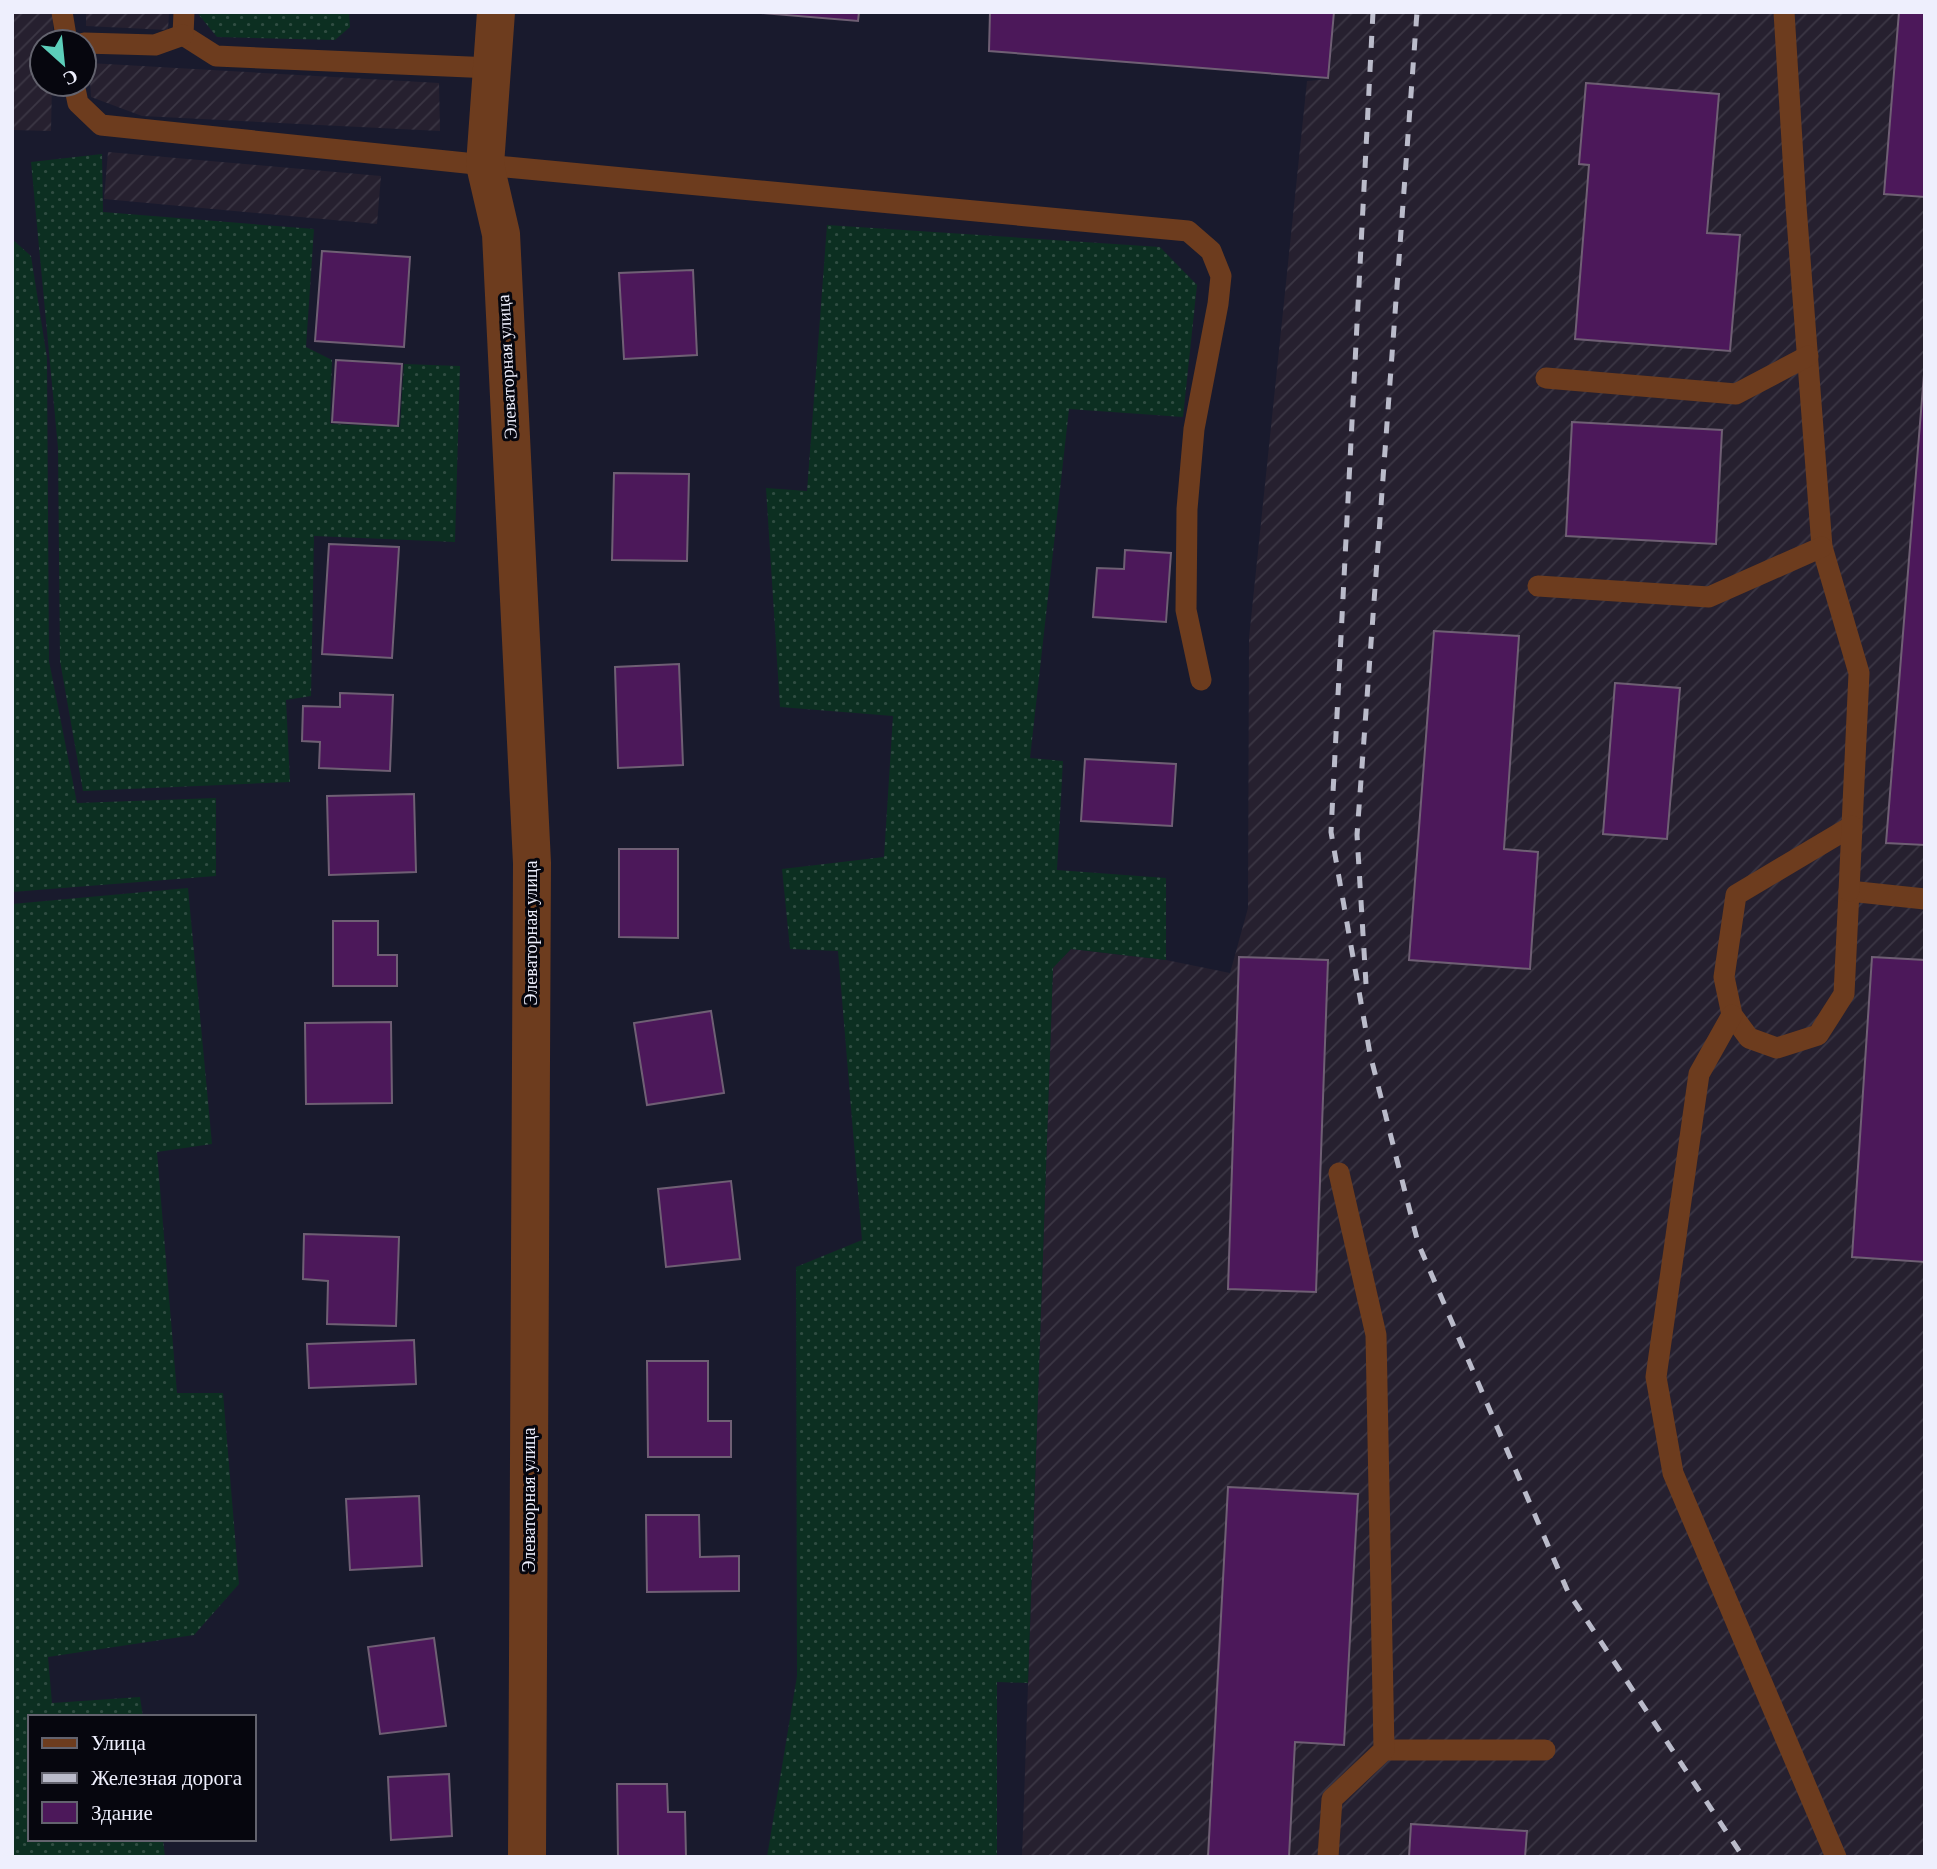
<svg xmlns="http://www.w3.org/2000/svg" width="1937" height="1869" viewBox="0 0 1937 1869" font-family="'Times New Roman',serif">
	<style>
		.industrial { fill: url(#industrial-furrows) }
		.grass { fill: url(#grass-dots) }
		.building { fill: #4c185a; stroke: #6f5f74; stroke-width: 2 }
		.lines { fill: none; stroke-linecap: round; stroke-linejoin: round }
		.lane { stroke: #6d3c1e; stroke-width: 21 }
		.street { stroke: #6d3c1e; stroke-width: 38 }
		.rail { stroke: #babbca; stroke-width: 5; stroke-dasharray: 12 12; stroke-linecap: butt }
		.labels { text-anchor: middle; stroke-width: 6; stroke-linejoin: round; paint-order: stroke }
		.street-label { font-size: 18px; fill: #eeeffd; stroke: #06060e }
	</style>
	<defs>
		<pattern id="industrial-furrows" width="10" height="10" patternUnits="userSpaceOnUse" patternTransform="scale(1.75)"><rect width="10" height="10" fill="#26202f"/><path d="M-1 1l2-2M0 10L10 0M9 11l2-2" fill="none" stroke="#3b3644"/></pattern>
		<pattern id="grass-dots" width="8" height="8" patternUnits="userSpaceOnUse" patternTransform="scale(1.75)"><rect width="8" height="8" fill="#0c2f21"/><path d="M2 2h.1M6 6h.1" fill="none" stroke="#304d42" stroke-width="1.8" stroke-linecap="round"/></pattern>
	</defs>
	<rect width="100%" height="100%" fill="#191a2d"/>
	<!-- industrial -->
	<g class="industrial">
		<path d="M 12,12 L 53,12 L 53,42 L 42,42 L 42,84 L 52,84 L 51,131 L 12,130 Z"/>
		<path d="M 86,12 L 169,12 L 168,30 L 86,26 Z"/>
		<path d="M 1335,12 L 1925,12 L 1925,1857 L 1022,1857 L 1053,967 L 1071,949 L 1166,960 L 1230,973 L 1248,908 L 1249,638 L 1307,81 L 1329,79 Z"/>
		<path d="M 89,63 L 439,83 L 440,131 L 142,116 L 91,97 Z"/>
		<path d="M 108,152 L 381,176 L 377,224 L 104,199 Z"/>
	</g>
	<!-- grass -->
	<g class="grass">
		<path d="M 199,12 L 349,12 L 350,27 L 335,40 L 217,37 L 199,15 Z"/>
		<path d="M 102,154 L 103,212 L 314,229 L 306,347 L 332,360 L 330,424 L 400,427 L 404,364 L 460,366 L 455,542 L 314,536 L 311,696 L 286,700 L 290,782 L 83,791 L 60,661 L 58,448 L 31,162 Z"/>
		<path d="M 827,225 L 1160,247 L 1197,285 L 1183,417 L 1069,409 L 1030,758 L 1063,761 L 1057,870 L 1166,878 L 1166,960 L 1071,949 L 1053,968 L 1028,1683 L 997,1682 L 997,1857 L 767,1857 L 797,1676 L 796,1267 L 862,1240 L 838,951 L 790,949 L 782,869 L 884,857 L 893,716 L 780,707 L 766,488 L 807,491 Z"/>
		<path d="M 12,239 L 31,256 L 47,358 L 49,661 L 77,803 L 216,798 L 216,876 L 12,892 Z"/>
		<path d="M 188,888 L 212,1144 L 157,1152 L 177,1393 L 223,1393 L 239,1584 L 194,1635 L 48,1657 L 52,1703 L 140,1697 L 143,1717 L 30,1717 L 30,1839 L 163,1839 L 165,1857 L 12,1857 L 12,904 Z"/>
	</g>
	<!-- building -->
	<g class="building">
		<path d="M 749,12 L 859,12 L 858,21 Z"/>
		<path d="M 990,12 L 1334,12 L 1328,78 L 989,51 Z"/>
		<path d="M 1899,12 L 1925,12 L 1925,197 L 1884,194 Z"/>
		<path d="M 1586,83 L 1719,94 L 1707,233 L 1740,235 L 1730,351 L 1575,339 L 1589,165 L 1579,164 Z"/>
		<path d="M 322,251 L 410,257 L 404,347 L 315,341 Z"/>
		<path d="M 693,270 L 697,355 L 624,359 L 619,273 Z"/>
		<path d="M 336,360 L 402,364 L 398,426 L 332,422 Z"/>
		<path d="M 1925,362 L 1925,845 L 1886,843 Z"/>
		<path d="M 1572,422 L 1722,430 L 1716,544 L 1566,536 Z"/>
		<path d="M 614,473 L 689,474 L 687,561 L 612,560 Z"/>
		<path d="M 329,544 L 399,547 L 392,658 L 322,654 Z"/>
		<path d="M 1125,550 L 1171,553 L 1166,622 L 1093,617 L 1097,568 L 1124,569 Z"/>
		<path d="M 1434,631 L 1519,636 L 1504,849 L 1538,852 L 1530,969 L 1409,960 Z"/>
		<path d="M 679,664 L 683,765 L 618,768 L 615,667 Z"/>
		<path d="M 1615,683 L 1680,688 L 1667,839 L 1603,834 Z"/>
		<path d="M 340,693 L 393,695 L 390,771 L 319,768 L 320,742 L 302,741 L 303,706 L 340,707 Z"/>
		<path d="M 1085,759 L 1176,764 L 1172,826 L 1081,821 Z"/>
		<path d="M 414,794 L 416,872 L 329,875 L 327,796 Z"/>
		<path d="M 619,849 L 678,849 L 678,938 L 619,937 Z"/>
		<path d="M 333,921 L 378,921 L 378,955 L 397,955 L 397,986 L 333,986 Z"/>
		<path d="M 1239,957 L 1328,960 L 1316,1292 L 1228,1289 Z"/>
		<path d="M 1872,957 L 1925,960 L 1925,1262 L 1852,1257 Z"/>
		<path d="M 711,1011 L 724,1093 L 647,1105 L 634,1023 Z"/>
		<path d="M 391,1022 L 392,1103 L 306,1104 L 305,1023 Z"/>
		<path d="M 731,1181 L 740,1259 L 666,1267 L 658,1189 Z"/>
		<path d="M 304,1234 L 399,1237 L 396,1326 L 327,1324 L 328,1281 L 303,1279 Z"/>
		<path d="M 414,1340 L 416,1384 L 309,1388 L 307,1344 Z"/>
		<path d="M 647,1361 L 708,1361 L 708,1421 L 731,1421 L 731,1457 L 648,1457 Z"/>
		<path d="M 1228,1487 L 1358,1494 L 1344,1745 L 1295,1742 L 1289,1857 L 1208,1857 Z"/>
		<path d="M 419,1496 L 422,1566 L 350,1570 L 346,1499 Z"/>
		<path d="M 646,1515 L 699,1515 L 700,1557 L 739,1556 L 739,1591 L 647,1592 Z"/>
		<path d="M 434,1638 L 446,1726 L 380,1734 L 368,1647 Z"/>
		<path d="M 449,1774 L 452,1836 L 391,1840 L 388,1777 Z"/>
		<path d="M 617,1784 L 667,1784 L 668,1812 L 685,1812 L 686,1857 L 618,1857 Z"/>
		<path d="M 1411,1824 L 1527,1831 L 1525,1857 L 1409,1857 Z"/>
	</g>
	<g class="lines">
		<!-- lane -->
		<g class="lane">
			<path d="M 62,12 L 67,42 L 69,42"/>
			<path d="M 184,12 L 183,35 L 216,56 L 492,68"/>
			<path d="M 1784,12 L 1796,206 L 1822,547 L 1859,673 L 1852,826 L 1736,895 L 1724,977 L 1732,1015 L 1749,1038 L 1777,1048 L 1818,1035 L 1844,994 L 1849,891 L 1925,899"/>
			<path d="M 84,43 L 155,45 L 183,35"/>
			<path d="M 74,84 L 78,103 L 101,125 L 485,165 L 1188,231 L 1211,251 L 1221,276 L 1218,304 L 1194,429 L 1187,509 L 1186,610 L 1201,680"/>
			<path d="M 1546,378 L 1736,394 L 1808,356"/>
			<path d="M 1538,586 L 1709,597 L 1822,547"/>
			<path d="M 1849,891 L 1852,826"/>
			<path d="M 1732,1015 L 1699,1074 L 1656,1377 L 1673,1473 L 1836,1857"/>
			<path d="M 1384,1750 L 1545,1750"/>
			<path d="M 1328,1857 L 1332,1799 L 1384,1750 L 1376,1335 L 1339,1173"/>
		</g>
		<!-- street -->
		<path class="street" d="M 496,12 L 485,165 L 501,234 L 532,863 L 527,1857"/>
		<!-- rail -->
		<g class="rail">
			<path d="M 1373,12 L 1331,832 L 1370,1054 L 1418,1243 L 1568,1592 L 1743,1857"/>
			<path d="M 1366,984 L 1357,835 L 1417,12"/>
		</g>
	</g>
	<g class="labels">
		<!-- street labels -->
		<g class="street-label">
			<text transform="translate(507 367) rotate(-93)" y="6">Элеваторная улица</text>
			<text transform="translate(531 933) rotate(-90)" y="6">Элеваторная улица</text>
			<text transform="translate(529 1500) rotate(-90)" y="6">Элеваторная улица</text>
		</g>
	</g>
	<!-- border -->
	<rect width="1937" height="1869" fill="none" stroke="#eeeffd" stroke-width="28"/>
	<!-- legend -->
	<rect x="28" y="1715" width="228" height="126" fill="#06060e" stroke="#63636e" stroke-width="2"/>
	<rect x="42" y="1738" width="35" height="10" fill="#6d3c1e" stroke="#63636e" stroke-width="2"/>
	<text x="91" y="1750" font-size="21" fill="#eeeffd">Улица</text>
	<rect x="42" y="1773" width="35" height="10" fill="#babbca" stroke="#63636e" stroke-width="2"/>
	<text x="91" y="1785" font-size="21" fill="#eeeffd">Железная дорога</text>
	<rect x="42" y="1802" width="35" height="21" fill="#4c185a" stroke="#63636e" stroke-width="2"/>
	<text x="91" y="1820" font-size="21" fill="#eeeffd">Здание</text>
	<!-- north arrow -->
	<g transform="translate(63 63) rotate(153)"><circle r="33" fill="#06060e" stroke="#63636e" stroke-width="2"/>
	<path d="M0-5L12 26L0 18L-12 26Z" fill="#5cceba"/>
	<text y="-10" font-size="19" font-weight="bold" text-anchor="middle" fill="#eeeffd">С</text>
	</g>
</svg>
